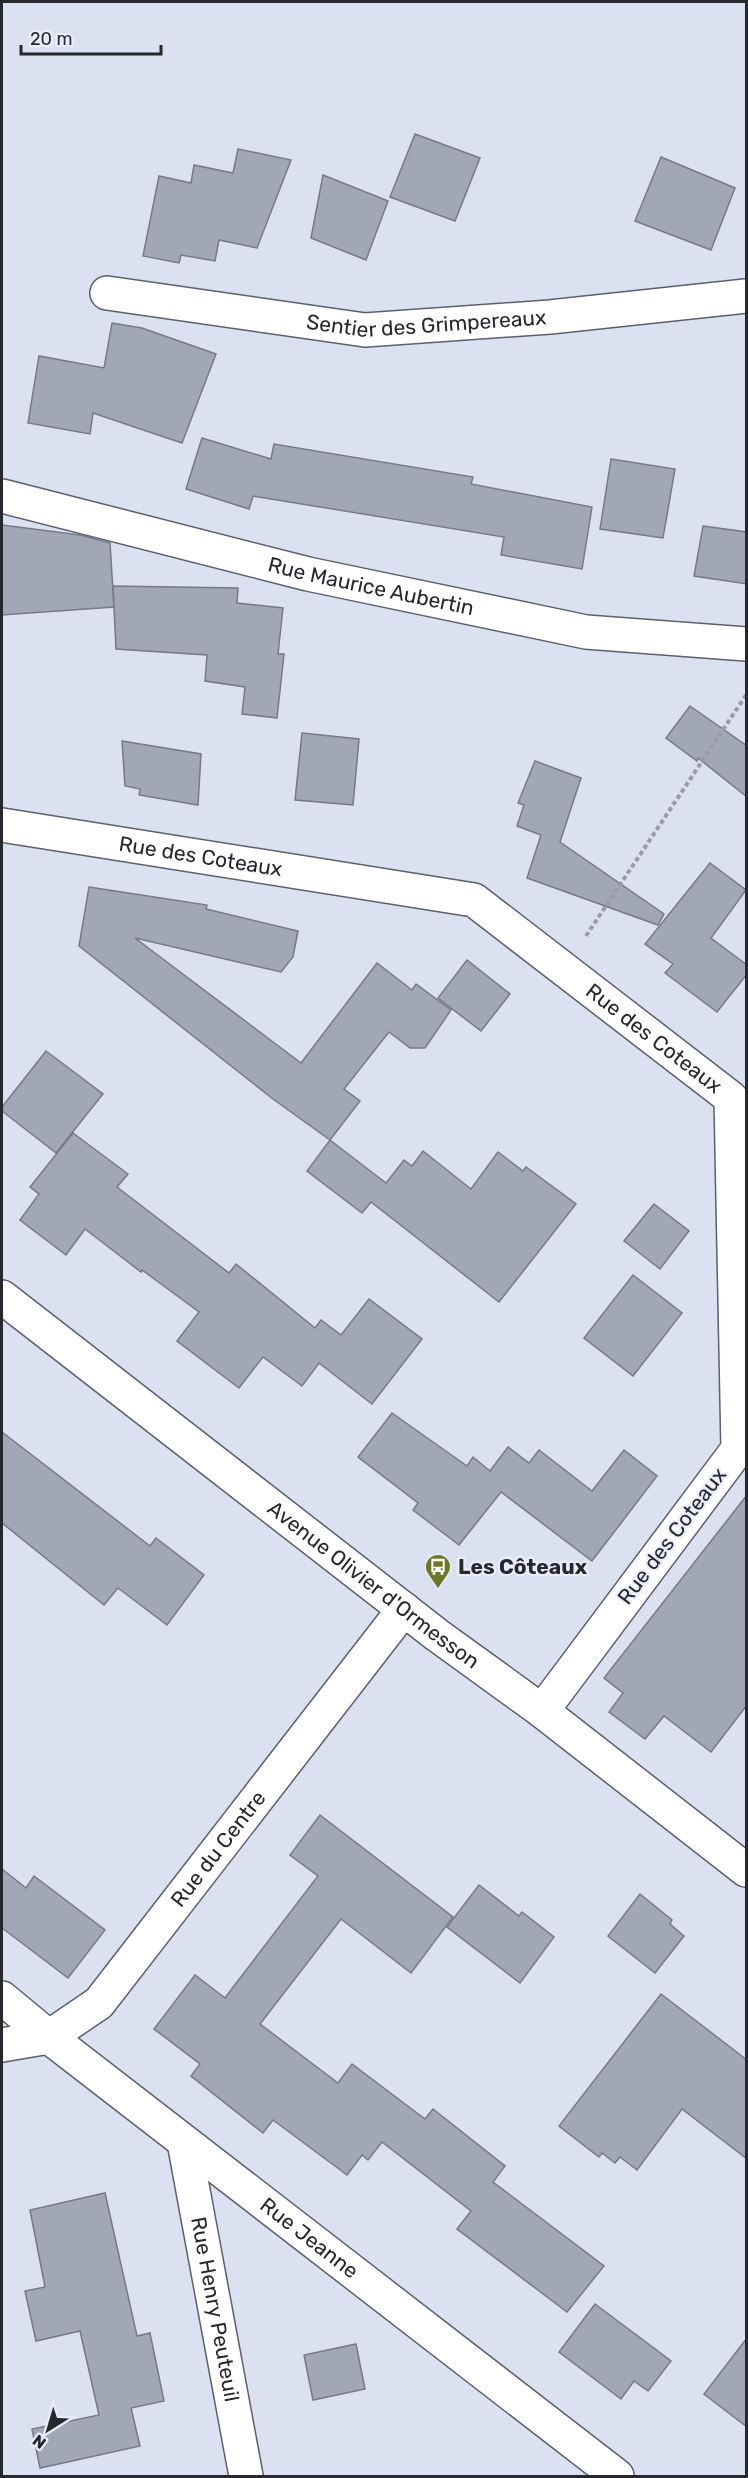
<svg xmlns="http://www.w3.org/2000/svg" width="748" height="2478" viewBox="0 0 748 2478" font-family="Rubik,sans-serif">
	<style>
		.building { fill: #a2a7b7; stroke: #757989; stroke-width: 1.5 }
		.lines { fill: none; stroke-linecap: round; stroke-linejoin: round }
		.street-casing { stroke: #5b5f6e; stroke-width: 36 }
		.secondary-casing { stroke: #5b5f6e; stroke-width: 36 }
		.path { stroke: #989ca9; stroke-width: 4; stroke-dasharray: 4.5 3; stroke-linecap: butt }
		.street { stroke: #fff; stroke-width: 33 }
		.secondary { stroke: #fff; stroke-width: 33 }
		.labels { text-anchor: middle; stroke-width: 4.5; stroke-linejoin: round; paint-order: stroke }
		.street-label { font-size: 21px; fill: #26282e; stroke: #eaeefc }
		.poi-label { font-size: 21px; font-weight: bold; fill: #26282e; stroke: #eaeefc; text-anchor: start }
	</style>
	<rect width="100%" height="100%" fill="#dce1f2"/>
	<!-- building -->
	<g class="building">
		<path d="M 415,134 L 480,158 L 455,221 L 390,197 Z"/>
		<path d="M 238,149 L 291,160 L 257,248 L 219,240 L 215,261 L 181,255 L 179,263 L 143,256 L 159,176 L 191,183 L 194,165 L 233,173 Z"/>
		<path d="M 661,157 L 735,188 L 711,250 L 635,221 Z"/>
		<path d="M 323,175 L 388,201 L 366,260 L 311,238 Z"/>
		<path d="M 112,323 L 142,328 L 216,354 L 182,443 L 93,413 L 90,434 L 28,423 L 39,356 L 104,368 Z"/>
		<path d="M 202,438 L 271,459 L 274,444 L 473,477 L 471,484 L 592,507 L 582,569 L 501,555 L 504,537 L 253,496 L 249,509 L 186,489 Z"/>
		<path d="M 611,459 L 675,469 L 663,538 L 600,529 Z"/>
		<path d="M 2,525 L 80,535 L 110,543 L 114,607 L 2,615 Z"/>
		<path d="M 703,526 L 747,532 L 747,584 L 694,576 Z"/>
		<path d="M 113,586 L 238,588 L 237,603 L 283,608 L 278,654 L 284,654 L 277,718 L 242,714 L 245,687 L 205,681 L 207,655 L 116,649 Z"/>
		<path d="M 690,706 L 747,746 L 747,797 L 698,758 L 697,761 L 666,738 Z"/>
		<path d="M 302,733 L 359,739 L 353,805 L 295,800 Z"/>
		<path d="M 122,741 L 201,754 L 198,805 L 139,795 L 140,789 L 125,786 Z"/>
		<path d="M 535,761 L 581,778 L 560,842 L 664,914 L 658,925 L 527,878 L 541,835 L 517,826 L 524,805 L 518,803 Z"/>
		<path d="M 710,863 L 746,890 L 711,938 L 747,965 L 747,974 L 717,1012 L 665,973 L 673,964 L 645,944 Z"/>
		<path d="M 89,887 L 207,905 L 206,909 L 298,931 L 293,957 L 281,972 L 135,938 L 301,1063 L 377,963 L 412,990 L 416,984 L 451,1010 L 425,1048 L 410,1048 L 389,1032 L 344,1089 L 360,1101 L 330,1140 L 273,1099 L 79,946 Z"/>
		<path d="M 467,960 L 510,994 L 481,1031 L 438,998 Z"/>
		<path d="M 46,1051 L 103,1094 L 56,1153 L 2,1111 L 2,1107 Z"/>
		<path d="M 73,1133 L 128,1174 L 117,1187 L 229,1273 L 236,1264 L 315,1328 L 321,1320 L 341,1335 L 369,1299 L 422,1339 L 372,1404 L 319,1363 L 302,1386 L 263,1357 L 239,1388 L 177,1341 L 199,1312 L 142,1270 L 141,1272 L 85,1229 L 66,1255 L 20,1220 L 39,1194 L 30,1187 Z"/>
		<path d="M 330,1140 L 386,1183 L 404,1160 L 412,1166 L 423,1151 L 471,1189 L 498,1152 L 523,1171 L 526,1167 L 576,1204 L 499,1302 L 371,1202 L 362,1213 L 307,1171 Z"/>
		<path d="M 654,1204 L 689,1231 L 660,1269 L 624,1241 Z"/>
		<path d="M 633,1275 L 682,1313 L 633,1376 L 584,1338 Z"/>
		<path d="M 392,1413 L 467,1466 L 473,1457 L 490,1471 L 508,1447 L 529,1463 L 539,1450 L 592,1491 L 624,1450 L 657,1476 L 592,1561 L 501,1492 L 459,1545 L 413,1510 L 418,1503 L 358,1457 Z"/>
		<path d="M 2,1432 L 150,1546 L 156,1538 L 204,1575 L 167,1625 L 118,1588 L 104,1605 L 2,1523 Z"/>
		<path d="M 747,1495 L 747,1705 L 711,1752 L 664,1716 L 645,1739 L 609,1712 L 623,1693 L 604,1678 Z"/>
		<path d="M 320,1815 L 453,1917 L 411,1973 L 341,1919 L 260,2024 L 338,2083 L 352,2064 L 425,2119 L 433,2109 L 505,2166 L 493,2182 L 604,2266 L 567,2312 L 457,2229 L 471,2211 L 382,2142 L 368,2160 L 362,2155 L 347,2175 L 273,2120 L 263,2133 L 191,2076 L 200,2064 L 154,2029 L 195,1975 L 225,1998 L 234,1986 L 318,1876 L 290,1855 Z"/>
		<path d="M 2,1869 L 26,1888 L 34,1876 L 105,1930 L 68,1978 L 2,1928 Z"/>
		<path d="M 479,1885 L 519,1916 L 522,1912 L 554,1937 L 520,1983 L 447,1927 Z"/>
		<path d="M 640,1894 L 672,1920 L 670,1924 L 684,1936 L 655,1973 L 608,1936 Z"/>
		<path d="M 661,1994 L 747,2060 L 747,2159 L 682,2109 L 637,2170 L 620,2157 L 615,2163 L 602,2153 L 599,2157 L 559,2126 Z"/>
		<path d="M 105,2193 L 137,2336 L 150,2333 L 164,2401 L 131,2408 L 140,2446 L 40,2468 L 32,2429 L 99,2415 L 80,2331 L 36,2341 L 25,2291 L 45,2287 L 30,2210 Z"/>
		<path d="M 595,2304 L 671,2361 L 648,2391 L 634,2381 L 621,2399 L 559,2352 Z"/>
		<path d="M 747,2338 L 747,2427 L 704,2394 Z"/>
		<path d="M 356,2344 L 365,2389 L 313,2400 L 304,2355 Z"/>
	</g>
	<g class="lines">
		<defs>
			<g id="street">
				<path id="s1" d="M 107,293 L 365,330 L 550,317 L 746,296"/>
				<path id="s2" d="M 2,496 L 308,574 L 586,632 L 746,644"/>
				<path id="s3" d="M 2,825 L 474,900 L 731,1098 L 738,1449 L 542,1711"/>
				<path id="s4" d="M 2,1998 L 49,2037 L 617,2476"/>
				<path id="s5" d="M 2,2045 L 49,2037 L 99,2003 L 404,1609"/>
				<path id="s6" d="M 184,2142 L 246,2476"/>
			</g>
			<g id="secondary">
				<path id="s7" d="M 2,1297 L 437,1635 L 542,1711 L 746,1870"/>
			</g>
		</defs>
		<!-- street casing -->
		<use href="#street" class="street-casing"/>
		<!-- secondary casing -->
		<use href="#secondary" class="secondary-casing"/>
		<!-- path -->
		<path class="path" d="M 586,936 L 746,695"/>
		<!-- street -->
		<use href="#street" class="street"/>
		<!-- secondary -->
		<use href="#secondary" class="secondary"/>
	</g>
	<!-- icons -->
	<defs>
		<symbol id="bus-pin" viewBox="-11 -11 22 30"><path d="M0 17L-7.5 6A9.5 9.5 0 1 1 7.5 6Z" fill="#6c7824" stroke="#eaeefc"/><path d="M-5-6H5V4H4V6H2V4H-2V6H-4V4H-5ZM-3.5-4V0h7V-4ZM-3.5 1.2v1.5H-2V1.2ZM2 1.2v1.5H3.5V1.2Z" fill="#fff"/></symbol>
	</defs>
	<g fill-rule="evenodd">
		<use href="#bus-pin" x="423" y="1552" width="30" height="40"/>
	</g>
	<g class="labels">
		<!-- street labels -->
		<g class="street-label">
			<text dy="7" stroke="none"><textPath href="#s1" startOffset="322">Sentier des Grimpereaux</textPath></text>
			<text dy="7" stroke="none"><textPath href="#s2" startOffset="380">Rue Maurice Aubertin</textPath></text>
			<text dy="7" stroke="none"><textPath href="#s3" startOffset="201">Rue des Coteaux</textPath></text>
			<text dy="7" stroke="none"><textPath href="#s3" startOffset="705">Rue des Coteaux</textPath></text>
			<text transform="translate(672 1536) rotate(-53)" y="7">Rue des Coteaux</text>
			<text dy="7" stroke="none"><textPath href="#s7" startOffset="470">Avenue Olivier d'Ormesson</textPath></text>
			<text dy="7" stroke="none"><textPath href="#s5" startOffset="303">Rue du Centre</textPath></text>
			<text dy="7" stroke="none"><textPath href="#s4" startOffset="390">Rue Jeanne</textPath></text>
			<text dy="7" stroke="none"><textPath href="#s6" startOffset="170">Rue Henry Peuteuil</textPath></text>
		</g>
		<!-- poi labels -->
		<g class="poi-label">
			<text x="458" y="1574">Les Côteaux</text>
		</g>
	</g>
	<!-- border -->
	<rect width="748" height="2478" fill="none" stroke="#26282e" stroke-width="6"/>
	<!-- north arrow -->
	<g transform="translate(48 2430) rotate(217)" stroke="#eaeefc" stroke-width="4.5" paint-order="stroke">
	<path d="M0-4.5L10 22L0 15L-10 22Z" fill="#26282e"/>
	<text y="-9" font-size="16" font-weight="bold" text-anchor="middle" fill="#26282e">N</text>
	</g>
	<!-- scale -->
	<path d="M21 45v9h140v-9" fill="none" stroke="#26282e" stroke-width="3"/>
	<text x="30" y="45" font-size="18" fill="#26282e" stroke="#eaeefc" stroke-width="4.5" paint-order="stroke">20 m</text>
</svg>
